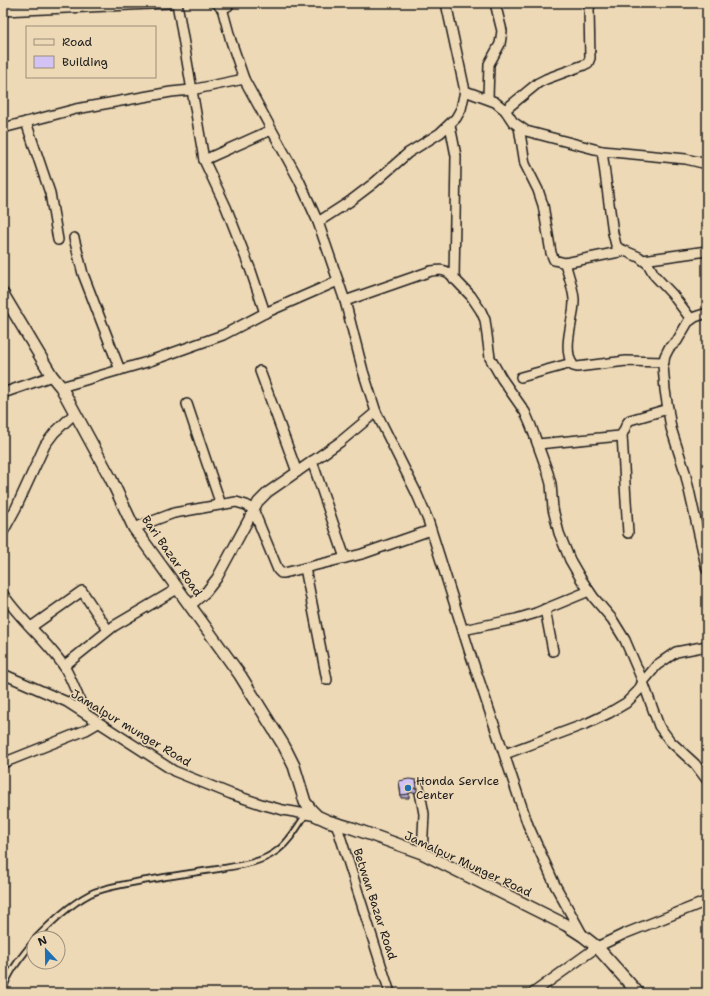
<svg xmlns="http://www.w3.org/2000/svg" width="710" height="996" viewBox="0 0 710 996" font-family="'Shantell Sans',sans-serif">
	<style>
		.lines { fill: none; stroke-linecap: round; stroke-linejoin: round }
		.service-casing { stroke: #1c1c1c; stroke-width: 8 }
		.minor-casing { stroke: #1c1c1c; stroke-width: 12 }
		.tertiary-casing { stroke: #1c1c1c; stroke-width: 14 }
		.service { stroke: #eed9b7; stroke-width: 4.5 }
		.minor { stroke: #eed9b7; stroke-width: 9 }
		.tertiary { stroke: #eed9b7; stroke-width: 11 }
		.wall { fill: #b5a8d2; stroke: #1c1c1c }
		.building { fill: #d2c3f4; stroke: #1c1c1c }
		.poi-dot { fill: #1f6fb2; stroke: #eed9b7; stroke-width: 1.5 }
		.labels { text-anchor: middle; stroke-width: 3; stroke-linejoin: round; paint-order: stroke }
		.street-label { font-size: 12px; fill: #1c1c1c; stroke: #eed9b7 }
		.poi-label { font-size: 12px; fill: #1c1c1c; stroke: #eed9b7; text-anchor: start }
	</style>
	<rect width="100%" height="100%" fill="#eed9b7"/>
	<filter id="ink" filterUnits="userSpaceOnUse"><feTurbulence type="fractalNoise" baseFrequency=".025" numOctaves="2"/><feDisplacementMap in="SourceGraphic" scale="8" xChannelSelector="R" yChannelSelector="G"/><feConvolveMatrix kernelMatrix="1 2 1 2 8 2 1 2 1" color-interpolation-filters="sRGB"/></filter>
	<g filter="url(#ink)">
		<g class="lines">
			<defs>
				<g id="service">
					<path d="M 36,938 C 53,921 69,905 90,894 C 102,888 117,886 131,883 C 162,877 193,873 224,868 C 243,865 263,862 278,850 C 290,841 298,826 306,814"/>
					<path d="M 3,990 C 9,971 22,956 34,941"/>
				</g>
				<g id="minor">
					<path d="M 177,3 L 204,160 L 226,207 L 251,271 L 265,313"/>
					<path d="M 217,3 L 220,7 L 224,8 L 228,6 L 230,3"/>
					<path d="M 222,8 L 231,41 L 244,79 L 299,180 L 318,222 L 345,301 L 363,371 L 376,412 L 416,492 L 428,520 L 470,653 L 528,825 L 555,885 L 583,936"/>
					<path d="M 3,11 L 172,3"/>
					<path d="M 465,91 L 495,102 L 505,110 L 513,122 L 526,131 L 602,151 L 686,159 L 707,164"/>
					<path d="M 488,98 L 489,64 L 500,44 L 502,31 L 495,3"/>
					<path d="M 505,110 L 538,83 L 546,79 L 584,65 L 588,63 L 590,58 L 589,10 L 590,3"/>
					<path d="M 26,122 L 50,193 L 58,240"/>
					<path d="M 450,125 L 456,156 L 454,279"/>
					<path d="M 519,127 L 525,164 L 538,190 L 543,205 L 551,253 L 554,260 L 565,263 L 624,251"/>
					<path d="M 3,128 L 76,109 L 171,92 L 191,90 L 244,79"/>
					<path d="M 602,151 L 613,233 L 616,245 L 618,248 L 639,257 L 648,264 L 655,276 L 672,294 L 691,319"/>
					<path d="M 204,160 L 271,130"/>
					<path d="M 318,222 L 349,202 L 374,183 L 408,153 L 440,133 L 456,118 L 461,109 L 465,91 L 446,3"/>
					<path d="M 74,238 L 83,274 L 120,370"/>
					<path d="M 643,260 L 707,251"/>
					<path d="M 565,263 C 568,274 573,287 574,299 C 575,320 561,346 573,366 L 577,367 L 626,361 L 664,362"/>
					<path d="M 345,301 L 431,271 C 438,270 444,269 450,274 L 471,296 L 481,311 L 485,320 L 490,358 L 502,379 L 525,412 L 531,426 L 548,473 L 551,484 L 553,509 L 559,533 L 570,560 L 581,579 L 594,598 L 612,619 L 625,640 L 643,682 L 659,726 L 670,741 L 695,764 L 707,780"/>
					<path d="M 707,313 L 695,317 L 688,322 L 677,341 L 669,348 L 665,356 L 663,365 L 665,390 L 671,428 L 685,472 L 707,570"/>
					<path d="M 260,371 L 297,472"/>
					<path d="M 521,377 L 572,363"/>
					<path d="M 61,387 L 147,362 L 223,335 L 265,313 L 338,281"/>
					<path d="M 3,393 L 52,376"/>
					<path d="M 187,404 L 221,505"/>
					<path d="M 622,435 L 628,533"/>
					<path d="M 538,444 L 620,436 C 626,432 624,424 630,420 L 668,409"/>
					<path d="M 312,461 L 345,558"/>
					<path d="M 134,528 L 174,513 L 236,502 L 246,505 L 253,509 L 278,570 L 281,573 L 284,573 L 362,554 L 431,530"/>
					<path d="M 3,532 L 16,508 L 45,445 L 54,433 L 75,413"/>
					<path d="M 305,568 L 327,680"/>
					<path d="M 3,594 C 20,620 45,639 63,665 C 71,676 79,700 85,713"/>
					<path d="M 191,605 L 206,592 L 217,578 L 258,502 L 268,492 L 340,442 L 376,412"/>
					<path d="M 545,609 L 553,651"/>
					<path d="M 31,627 L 82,591 L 108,630"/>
					<path d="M 463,630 L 516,619 L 536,613 L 589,591"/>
					<path d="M 64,666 L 114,626 L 177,589"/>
					<path d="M 3,674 L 67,702 L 174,771 L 231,794 L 264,805 L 283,810 L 317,816"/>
					<path d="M 505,754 L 588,723 L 609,713 L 626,703 L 638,691 L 643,682 L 657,665 L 676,652 L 707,646"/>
					<path d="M 3,763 L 86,730 L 98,723"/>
					<path d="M 419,787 L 424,814 L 422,853"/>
					<path d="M 336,823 L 390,993"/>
					<path d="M 533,993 L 597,947 L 624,934 L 707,901"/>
				</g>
				<path id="tertiary" d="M 3,294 L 52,376 L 61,387 L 111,479 L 134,528 L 240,675 L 284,746 L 294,766 L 305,802 L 311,810 L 317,816 L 328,821 L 352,828 L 422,853 L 566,925 L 583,936 L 597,947 L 638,993"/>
			</defs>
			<!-- service casing -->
			<use href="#service" class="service-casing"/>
			<!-- minor casing -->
			<use href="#minor" class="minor-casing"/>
			<!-- tertiary casing -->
			<use href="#tertiary" class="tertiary-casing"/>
			<!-- service -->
			<use href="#service" class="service"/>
			<!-- minor -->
			<use href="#minor" class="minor"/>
			<!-- tertiary -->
			<use href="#tertiary" class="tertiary"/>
		</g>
		<!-- wall -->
		<path class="wall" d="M 399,781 L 417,788 L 417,792 L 409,793 L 409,798 L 401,798 Z"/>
		<!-- building -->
		<path class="building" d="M 409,779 L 416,780 L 417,788 L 409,789 L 409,794 L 401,795 L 399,781 Z"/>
	</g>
	<!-- markers -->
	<circle class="poi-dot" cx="408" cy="788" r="4"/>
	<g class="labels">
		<!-- street labels -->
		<g class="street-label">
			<text transform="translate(172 556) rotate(55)" y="4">Bari Bazar Road</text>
			<text transform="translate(131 728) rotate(31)" y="4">Jamalpur munger Road</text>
			<text transform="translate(468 864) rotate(25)" y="4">Jamalpur Munger Road</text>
			<text transform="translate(375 904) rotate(72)" y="4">Betwan Bazar Road</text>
		</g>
		<!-- poi labels -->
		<g class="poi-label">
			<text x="416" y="785">Honda Service<tspan x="416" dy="14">Center</tspan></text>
		</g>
	</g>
	<!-- margin -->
	<rect width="710" height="996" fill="none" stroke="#eed9b7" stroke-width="16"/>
	<rect x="8" y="8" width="694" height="980" fill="none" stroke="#1c1c1c" stroke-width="1.5" filter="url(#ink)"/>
	<!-- legend -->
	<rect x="26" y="26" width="130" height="52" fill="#eed9b7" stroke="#9a8d79"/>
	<rect x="34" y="39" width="20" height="6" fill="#eed9b7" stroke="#9a8d79"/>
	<text x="62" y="46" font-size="12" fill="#1c1c1c">Road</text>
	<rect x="34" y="56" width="20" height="12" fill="#d2c3f4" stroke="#9a8d79"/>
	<text x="62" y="66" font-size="12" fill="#1c1c1c">Building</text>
	<!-- north arrow -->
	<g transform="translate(46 950) rotate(338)"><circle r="19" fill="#eed9b7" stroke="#9a8d79"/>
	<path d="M0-3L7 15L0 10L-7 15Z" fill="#1f6fb2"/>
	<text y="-6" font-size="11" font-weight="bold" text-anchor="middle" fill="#1c1c1c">N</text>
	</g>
</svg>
